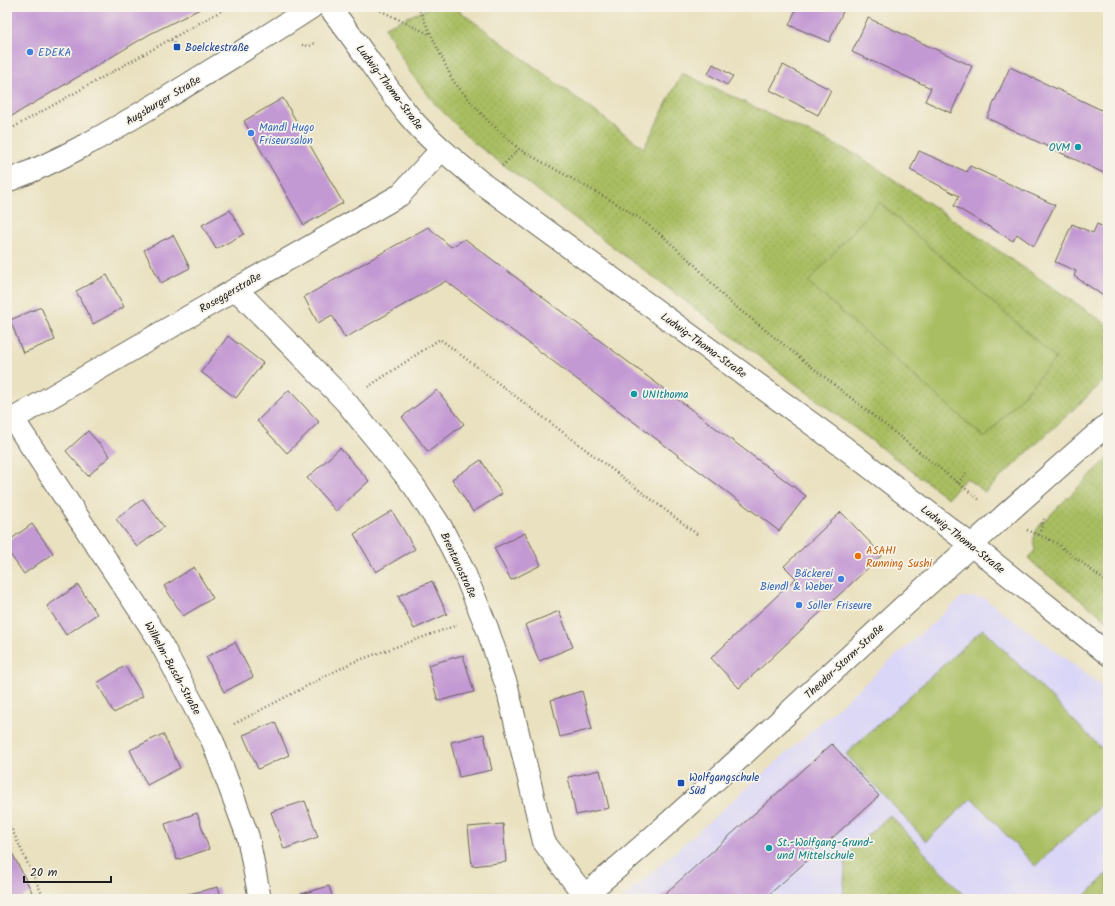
<svg xmlns="http://www.w3.org/2000/svg" width="1115" height="906" viewBox="0 0 1115 906" font-family="Kalam,sans-serif">
	<style>
		.built { fill: #dad6f7 }
		.grass { fill: url(#grass-dots); stroke: #626d3f }
		.garden { fill: #a9be62; stroke: #626d3f }
		.building { fill: #c399d3 }
		.lines { fill: none; stroke-linecap: round; stroke-linejoin: round }
		.minor-casing { stroke: #646155; stroke-width: 24 }
		.path { stroke: #646155; stroke-width: 2.5; stroke-dasharray: 1 3; stroke-linecap: butt }
		.minor { stroke: #fff; stroke-width: 22 }
		.transit-dot { fill: #1a4fb4; stroke: #f7f3e8; stroke-width: 1.5 }
		.shop-dot { fill: #3f7fe0; stroke: #f7f3e8; stroke-width: 1.5 }
		.culture-dot { fill: #0f9aa8; stroke: #f7f3e8; stroke-width: 1.5 }
		.food-dot { fill: #e8710a; stroke: #f7f3e8; stroke-width: 1.5 }
		.labels { text-anchor: middle; stroke-width: 3.5; stroke-linejoin: round; paint-order: stroke }
		.transit-label { font-size: 11px; fill: #164399; stroke: #f7f3e8; text-anchor: start }
		.shop-label { font-size: 11px; fill: #366cbe; stroke: #f7f3e8; text-anchor: start }
		.street-label { font-size: 11px; fill: #1c1c1c; stroke: #f7f3e8 }
		.culture-label { font-size: 11px; fill: #0d838f; stroke: #f7f3e8; text-anchor: start }
		.food-label { font-size: 11px; fill: #c56008; stroke: #f7f3e8; text-anchor: start }
	</style>
	<defs>
		<pattern id="grass-dots" width="8" height="8" patternUnits="userSpaceOnUse"><rect width="8" height="8" fill="#a9be62"/><path d="M2 2h.1M6 6h.1" fill="none" stroke="#91a354" stroke-width="1.8" stroke-linecap="round"/></pattern>
	</defs>
	<rect width="100%" height="100%" fill="#f7f3e8"/>
	<filter id="ink" filterUnits="userSpaceOnUse"><feTurbulence type="fractalNoise" baseFrequency=".025" numOctaves="2"/><feDisplacementMap in="SourceGraphic" scale="8" xChannelSelector="R" yChannelSelector="G"/><feConvolveMatrix kernelMatrix="1 2 1 2 8 2 1 2 1" color-interpolation-filters="sRGB"/></filter>
	<filter id="wash" filterUnits="userSpaceOnUse"><feTurbulence type="fractalNoise" baseFrequency=".012" numOctaves="4" result="noise"/><feDisplacementMap in="SourceGraphic" scale="16" xChannelSelector="R" yChannelSelector="G"/><feGaussianBlur stdDeviation="0.9" result="paint"/><feColorMatrix in="noise" values="0 0 0 0 0 0 0 0 0 0 0 0 0 0 0 0 0 1.4 0 .05"/><feComposite in="paint" operator="in"/></filter>
	<g filter="url(#wash)">
		<rect width="100%" height="100%" fill="#e9e1bf"/>
		<!-- built -->
		<path class="built" d="M 962,597 L 984,598 L 1108,690 L 1108,899 L 622,899 Z"/>
		<!-- grass -->
		<g class="grass">
			<path d="M 431,7 L 454,7 L 644,148 L 682,73 L 859,156 L 1108,325 L 1108,377 L 985,492 L 966,478 L 948,498 L 473,142 L 436,105 L 410,72 L 385,27 Z"/>
			<path d="M 1108,458 L 1108,621 L 1040,569 L 1028,558 L 1035,550 C 1032,540 1034,532 1041,524 Z"/>
			<path d="M 890,815 L 967,899 L 843,899 L 846,855 Z"/>
		</g>
		<!-- garden -->
		<g class="garden">
			<path d="M 879,202 L 1056,358 L 985,438 L 808,282 Z"/>
			<path d="M 983,629 L 1108,755 L 1108,799 L 1035,866 L 972,798 L 926,841 L 846,754 Z"/>
			<path d="M 1108,873 L 1108,899 L 1082,899 Z"/>
		</g>
		<g id="blocks">
			<!-- building -->
			<g class="building">
				<path d="M 7,7 L 204,7 L 150,34 L 7,119 Z"/>
				<path d="M 797,7 L 845,7 L 829,42 L 789,25 Z"/>
				<path d="M 868,18 L 972,66 L 951,113 L 925,101 L 931,88 L 852,52 Z"/>
				<path d="M 713,64 L 733,76 L 727,85 L 708,74 Z"/>
				<path d="M 783,65 L 831,90 L 818,115 L 770,90 Z"/>
				<path d="M 1010,67 L 1108,113 L 1108,175 L 987,118 Z"/>
				<path d="M 283,98 L 343,203 L 304,225 L 244,121 Z"/>
				<path d="M 919,151 L 967,172 L 970,166 L 1055,205 L 1034,246 L 1017,234 L 1013,241 L 954,206 L 959,196 L 910,170 Z"/>
				<path d="M 230,210 L 244,234 L 216,249 L 202,225 Z"/>
				<path d="M 1072,224 L 1093,233 L 1097,224 L 1108,229 L 1108,299 L 1074,276 L 1076,271 L 1055,262 Z"/>
				<path d="M 428,227 L 451,247 L 465,239 L 806,496 L 779,531 L 446,281 L 345,338 L 332,315 L 318,323 L 304,297 Z"/>
				<path d="M 173,235 L 190,268 L 161,283 L 144,250 Z"/>
				<path d="M 107,275 L 124,307 L 93,324 L 76,291 Z"/>
				<path d="M 41,307 L 55,340 L 23,353 L 10,320 Z"/>
				<path d="M 228,336 L 263,363 L 236,398 L 201,372 Z"/>
				<path d="M 289,390 L 319,422 L 287,453 L 257,421 Z"/>
				<path d="M 437,390 L 464,424 L 428,452 L 402,417 Z"/>
				<path d="M 88,431 L 110,456 L 88,476 L 66,451 Z"/>
				<path d="M 340,448 L 369,481 L 336,511 L 307,478 Z"/>
				<path d="M 481,460 L 502,494 L 473,512 L 452,479 Z"/>
				<path d="M 143,499 L 164,527 L 137,547 L 116,519 Z"/>
				<path d="M 392,511 L 415,549 L 376,572 L 354,534 Z"/>
				<path d="M 841,512 L 882,555 L 739,688 L 711,658 L 796,578 L 784,566 Z"/>
				<path d="M 32,524 L 53,553 L 24,574 L 7,550 L 7,542 Z"/>
				<path d="M 525,533 L 541,565 L 511,580 L 494,548 Z"/>
				<path d="M 194,567 L 213,598 L 183,616 L 164,586 Z"/>
				<path d="M 432,581 L 447,614 L 414,629 L 398,596 Z"/>
				<path d="M 78,585 L 97,614 L 66,635 L 47,606 Z"/>
				<path d="M 559,611 L 573,647 L 539,661 L 525,625 Z"/>
				<path d="M 235,642 L 253,677 L 224,692 L 206,657 Z"/>
				<path d="M 463,655 L 474,692 L 438,701 L 428,665 Z"/>
				<path d="M 125,666 L 143,696 L 114,713 L 97,683 Z"/>
				<path d="M 582,691 L 592,729 L 560,737 L 551,700 Z"/>
				<path d="M 275,722 L 289,755 L 258,769 L 243,735 Z"/>
				<path d="M 163,734 L 180,768 L 147,785 L 130,750 Z"/>
				<path d="M 484,734 L 492,770 L 459,777 L 451,742 Z"/>
				<path d="M 832,744 L 879,796 L 764,899 L 659,899 Z"/>
				<path d="M 600,770 L 609,808 L 576,815 L 568,777 Z"/>
				<path d="M 305,801 L 318,837 L 284,849 L 271,812 Z"/>
				<path d="M 197,813 L 209,849 L 177,860 L 165,824 Z"/>
				<path d="M 503,824 L 506,862 L 472,866 L 468,827 Z"/>
				<path d="M 7,843 L 32,892 L 19,899 L 7,899 Z"/>
				<path d="M 329,886 L 333,899 L 300,899 L 298,895 Z"/>
				<path d="M 218,887 L 222,899 L 186,899 L 185,895 Z"/>
			</g>
		</g>
	</g>
	<g filter="url(#ink)">
		<use href="#blocks" fill-opacity="0" stroke="#646155" stroke-width="1"/>
		<g class="lines">
			<defs>
				<g id="minor">
					<path d="M 329,7 C 358,42 381,81 409,116 C 431,142 458,163 484,185 L 845,448 L 971,545 L 1108,654"/>
					<path d="M 7,181 C 64,160 116,128 168,97 C 216,67 265,38 312,7"/>
					<path d="M 236,289 L 346,402 L 414,486 L 441,527 L 464,572 L 487,628 L 507,687 L 544,842 L 584,895"/>
					<path d="M 13,419 L 158,638 L 213,742 L 248,837 L 260,899"/>
					<path d="M 7,420 L 13,419 L 236,289 L 400,195 L 441,150"/>
					<path d="M 580,899 C 657,836 730,767 803,699 C 903,606 1005,514 1108,424"/>
				</g>
			</defs>
			<!-- minor casing -->
			<use href="#minor" class="minor-casing"/>
			<!-- path -->
			<g class="path">
				<path d="M 418,7 L 453,81 L 486,119 L 519,149 L 619,205 L 639,218 L 665,238 L 695,265 L 726,299 L 981,501"/>
				<path d="M 377,9 L 431,35"/>
				<path d="M 171,40 L 177,47"/>
				<path d="M 302,45 L 309,46 L 315,43"/>
				<path d="M 7,131 L 228,7"/>
				<path d="M 502,166 L 519,149"/>
				<path d="M 368,387 L 440,339 L 697,534"/>
				<path d="M 958,483 L 966,473"/>
				<path d="M 1027,530 L 1055,542 L 1108,583"/>
				<path d="M 1039,535 L 1045,516"/>
				<path d="M 234,724 L 351,663 L 457,625"/>
				<path d="M 7,819 L 42,894 L 32,899"/>
			</g>
			<!-- minor -->
			<use href="#minor" class="minor"/>
		</g>
	</g>
	<!-- markers -->
	<g class="transit-dot">
		<rect x="173" y="43" width="8" height="8" rx="2"/>
		<rect x="677" y="779" width="8" height="8" rx="2"/>
	</g>
	<g class="shop-dot">
		<circle cx="30" cy="52" r="4"/>
		<circle cx="251" cy="133" r="4"/>
		<circle cx="841" cy="579" r="4"/>
		<circle cx="799" cy="605" r="4"/>
	</g>
	<g class="culture-dot">
		<circle cx="1078" cy="147" r="4"/>
		<circle cx="634" cy="394" r="4"/>
		<circle cx="769" cy="848" r="4"/>
	</g>
	<circle class="food-dot" cx="858" cy="556" r="4"/>
	<g class="labels">
		<!-- transit labels -->
		<g class="transit-label">
			<text x="185" y="51">Boelckestraße</text>
			<text x="689" y="781">Wolfgangschule<tspan x="689" dy="13">Süd</tspan></text>
		</g>
		<!-- shop labels -->
		<g class="shop-label">
			<text x="38" y="56">EDEKA</text>
			<text x="259" y="131">Mandl Hugo<tspan x="259" dy="13">Friseursalon</tspan></text>
			<text x="833" y="577" text-anchor="end">Bäckerei<tspan x="833" dy="13">Biendl &amp; Weber</tspan></text>
			<text x="807" y="609">Soller Friseure</text>
		</g>
		<!-- street labels -->
		<g class="street-label">
			<text transform="translate(390 87) rotate(53)" y="4">Ludwig-Thoma-Straße</text>
			<text transform="translate(163 100) rotate(-31)" y="4">Augsburger Straße</text>
			<text transform="translate(230 292) rotate(-30)" y="4">Roseggerstraße</text>
			<text transform="translate(704 345) rotate(36)" y="4">Ludwig-Thoma-Straße</text>
			<text transform="translate(963 539) rotate(38)" y="4">Ludwig-Thoma-Straße</text>
			<text transform="translate(459 565) rotate(65)" y="4">Brentanostraße</text>
			<text transform="translate(844 661) rotate(-43)" y="4">Theodor-Storm-Straße</text>
			<text transform="translate(173 668) rotate(61)" y="4">Wilhelm-Busch-Straße</text>
		</g>
		<!-- culture labels -->
		<g class="culture-label">
			<text x="1070" y="151" text-anchor="end">OVM</text>
			<text x="642" y="398">UNIthoma</text>
			<text x="777" y="846">St.-Wolfgang-Grund-<tspan x="777" dy="13">und Mittelschule</tspan></text>
		</g>
		<!-- food labels -->
		<g class="food-label">
			<text x="866" y="554">ASAHI<tspan x="866" dy="13">Running Sushi</tspan></text>
		</g>
	</g>
	<!-- margin -->
	<rect width="1115" height="906" fill="none" stroke="#f7f3e8" stroke-width="24"/>
	<!-- scale -->
	<path d="M24 876v6h87v-6" fill="none" stroke="#1c1c1c" stroke-width="2"/>
	<text x="30" y="876" font-size="12" fill="#1c1c1c" stroke="#f7f3e8" stroke-width="3" paint-order="stroke">20 m</text>
</svg>
